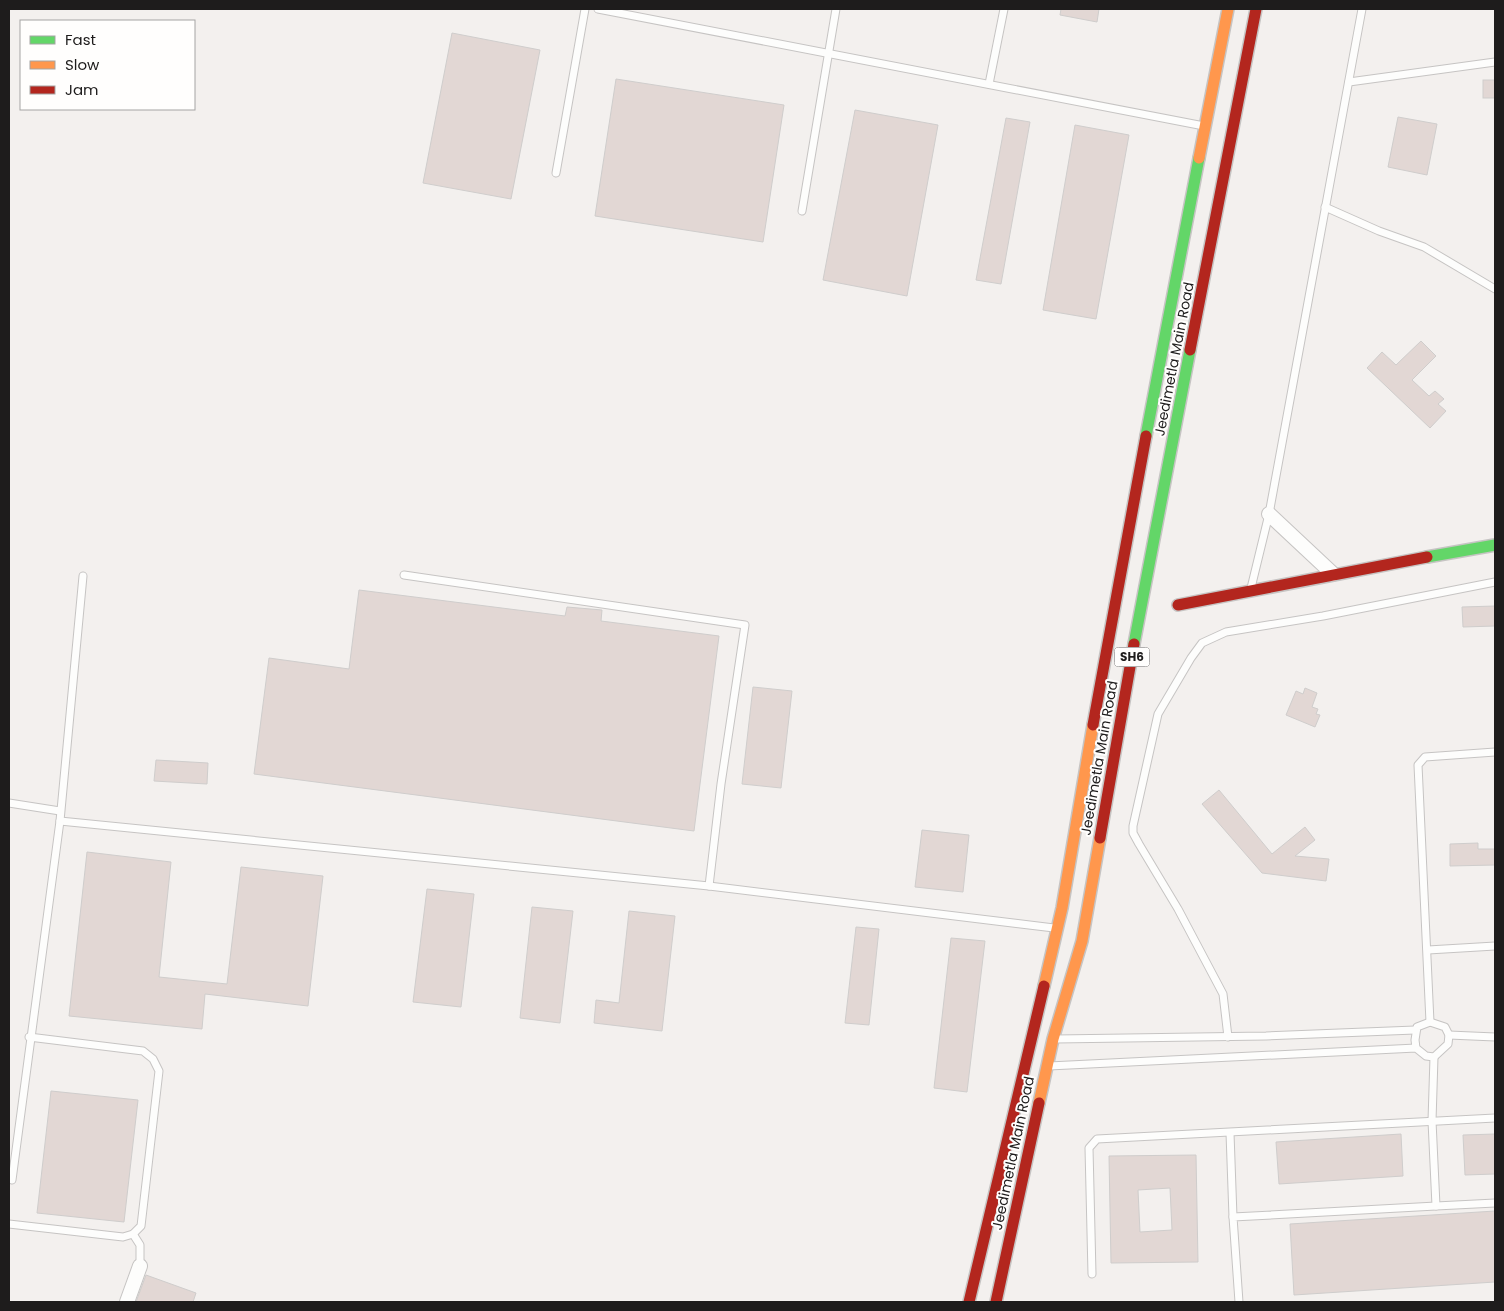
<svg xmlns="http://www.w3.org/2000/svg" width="1504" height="1311" viewBox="0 0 1504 1311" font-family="Poppins,sans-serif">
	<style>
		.building { fill: #e2d7d4; stroke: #cfcdcc; fill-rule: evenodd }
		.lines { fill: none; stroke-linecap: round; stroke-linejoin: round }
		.lane-casing { stroke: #c6c4c3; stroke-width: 9 }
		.street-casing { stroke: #c6c4c3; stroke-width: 16 }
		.fast-casing { stroke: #c6c4c3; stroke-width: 14 }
		.slow-casing { stroke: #c6c4c3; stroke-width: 14 }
		.jam-casing { stroke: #c6c4c3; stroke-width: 14 }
		.lane { stroke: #fdfdfc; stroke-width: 7 }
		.street { stroke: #fdfdfc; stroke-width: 14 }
		.fast { stroke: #63d668; stroke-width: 11 }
		.slow { stroke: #ff974d; stroke-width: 11 }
		.jam { stroke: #b3261e; stroke-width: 11 }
		.labels { text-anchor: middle; stroke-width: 4; stroke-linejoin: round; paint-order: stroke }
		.shield { fill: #fffefd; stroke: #626060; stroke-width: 1 }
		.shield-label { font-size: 12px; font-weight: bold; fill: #1e1c1c }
		.street-label { font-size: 14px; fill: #1e1c1c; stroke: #fffefd }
	</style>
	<rect width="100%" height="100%" fill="#f3f0ee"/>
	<!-- building -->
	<g class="building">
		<path d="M 1061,9 L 1099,9 L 1097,22 L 1060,15 Z"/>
		<path d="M 452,33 L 540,50 L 511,199 L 423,183 Z"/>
		<path d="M 616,79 L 784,105 L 763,242 L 595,216 Z"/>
		<rect x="1483" y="80" width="12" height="18"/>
		<path d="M 855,110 L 938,125 L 907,296 L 823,280 Z"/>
		<path d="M 1398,117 L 1437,124 L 1427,175 L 1388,167 Z"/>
		<path d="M 1006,118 L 1030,122 L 1001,284 L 976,280 Z"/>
		<path d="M 1075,125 L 1129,135 L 1096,319 L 1043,310 Z"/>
		<path d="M 1421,341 L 1436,356 L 1412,380 L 1429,396 L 1435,391 L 1444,399 L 1438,404 L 1446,411 L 1430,428 L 1367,368 L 1382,352 L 1396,365 Z"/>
		<path d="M 359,590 L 565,616 L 567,607 L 602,610 L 601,621 L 719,636 L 694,831 L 254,774 L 269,658 L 349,669 Z"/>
		<path d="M 1495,606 L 1495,626 L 1463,627 L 1462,607 Z"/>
		<path d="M 753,687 L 792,691 L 781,788 L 742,784 Z"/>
		<path d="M 1305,688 L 1317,693 L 1312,707 L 1318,709 L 1316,714 L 1320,715 L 1315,727 L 1286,715 L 1296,691 L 1303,694 Z"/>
		<path d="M 156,760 L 208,763 L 207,784 L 154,781 Z"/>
		<path d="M 1219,790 L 1272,854 L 1305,827 L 1315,840 L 1295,856 L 1329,859 L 1326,881 L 1262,873 L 1202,804 Z"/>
		<path d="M 922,830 L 969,835 L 963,892 L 915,887 Z"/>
		<path d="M 1478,843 L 1478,849 L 1495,849 L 1495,865 L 1450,866 L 1450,844 Z"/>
		<path d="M 87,852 L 171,862 L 159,977 L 227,984 L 241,867 L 323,876 L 308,1006 L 205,994 L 202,1029 L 69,1016 Z"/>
		<path d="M 427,889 L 474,894 L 461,1007 L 413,1002 Z"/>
		<path d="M 532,907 L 573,911 L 560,1023 L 520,1018 Z"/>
		<path d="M 629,911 L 675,916 L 662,1031 L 594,1023 L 596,1000 L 619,1003 Z"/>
		<path d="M 856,927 L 879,929 L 869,1025 L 845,1023 Z"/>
		<path d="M 951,938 L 985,941 L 967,1092 L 934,1088 Z"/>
		<path d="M 51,1091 L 138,1100 L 124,1222 L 37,1213 Z"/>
		<path d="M 1401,1134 L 1403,1176 L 1279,1184 L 1276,1142 Z"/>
		<path d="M 1495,1134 L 1495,1174 L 1465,1175 L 1463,1135 Z"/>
		<path d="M 1196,1155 L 1198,1262 L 1111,1263 L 1109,1156 ZM 1170,1188 L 1172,1230 L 1140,1232 L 1138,1190 Z"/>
		<path d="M 1495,1211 L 1495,1282 L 1294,1295 L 1290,1224 Z"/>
		<path d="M 146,1275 L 196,1293 L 193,1302 L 136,1302 Z"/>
	</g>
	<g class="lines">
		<defs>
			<g id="lane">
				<path d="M 598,9 L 1204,126"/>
				<path d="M 1349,82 L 1495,62"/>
				<path d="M 989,84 L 1004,9"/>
				<path d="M 556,173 L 585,9"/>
				<path d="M 1325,207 L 1379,231 L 1424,247 L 1495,289"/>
				<path d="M 802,211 L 836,9"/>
				<path d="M 404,575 L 745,625 L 721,784 L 709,886"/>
				<path d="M 1251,588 L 1269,514 L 1362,9"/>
				<path d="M 9,803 L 60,811"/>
				<path d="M 60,821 L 709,886 L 1054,928"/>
				<path d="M 1428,950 L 1495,946"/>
				<path d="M 1430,1022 L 1418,765 L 1425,757 L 1495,752"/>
				<path d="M 1449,1035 L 1495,1037"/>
				<path d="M 1228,1037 L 1223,994 L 1178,909 L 1139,844 L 1133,833 L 1133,826 L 1158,714 L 1191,658 L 1202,643 L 1226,632 L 1323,616 L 1495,582"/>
				<path d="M 1056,1039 L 1266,1036 L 1415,1030"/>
				<path d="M 1049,1066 L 1416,1048 L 1426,1056 L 1434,1057 L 1448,1044 L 1449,1035 L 1445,1027 L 1430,1022 L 1417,1027 L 1415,1040 L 1416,1048"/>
				<path d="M 1230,1133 L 1233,1217"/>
				<path d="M 12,1180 L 60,821 L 83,576"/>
				<path d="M 1436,1206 L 1495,1203"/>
				<path d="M 9,1224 L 123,1237 L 133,1234 L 141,1226 L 159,1071 L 153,1059 L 143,1051 L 29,1037"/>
				<path d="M 133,1234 L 140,1245 L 140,1266"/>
				<path d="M 1092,1274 L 1089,1148 L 1097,1139 L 1495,1118"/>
				<path d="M 1239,1302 L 1233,1217 L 1436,1206 L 1432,1121 L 1434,1057"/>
			</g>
			<g id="street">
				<path d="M 1269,514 L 1333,574"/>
				<path d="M 127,1302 L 140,1266"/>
			</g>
			<g id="fast">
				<path d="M 1146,436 L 1199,158"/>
				<path d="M 1427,557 L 1495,545"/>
				<path d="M 1134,644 L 1190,350"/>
			</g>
			<g id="slow">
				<path d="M 1199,158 L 1228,9"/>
				<path d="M 1044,986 L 1062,908 L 1093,725"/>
				<path d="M 1039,1103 L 1053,1039 L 1082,941 L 1100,838"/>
			</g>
			<g id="jam">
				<path d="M 1190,350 L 1256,9"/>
				<path d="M 1178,605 L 1427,557"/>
				<path d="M 1093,725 L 1146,436"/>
				<path d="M 1100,838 L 1134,644"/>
				<path d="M 969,1302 L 1044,986"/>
				<path d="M 996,1302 L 1039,1103"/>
			</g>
		</defs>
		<!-- lane casing -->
		<use href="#lane" class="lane-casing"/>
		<!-- street casing -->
		<use href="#street" class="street-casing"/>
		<!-- fast casing -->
		<use href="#fast" class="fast-casing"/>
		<!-- slow casing -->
		<use href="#slow" class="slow-casing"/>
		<!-- jam casing -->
		<use href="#jam" class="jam-casing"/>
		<!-- lane -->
		<use href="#lane" class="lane"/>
		<!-- street -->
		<use href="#street" class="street"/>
		<!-- fast -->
		<use href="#fast" class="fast"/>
		<!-- slow -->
		<use href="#slow" class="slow"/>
		<!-- jam -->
		<use href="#jam" class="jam"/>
	</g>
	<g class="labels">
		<!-- shield labels -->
		<rect class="shield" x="1114.5" y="647.5" width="35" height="19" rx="4"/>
		<g class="shield-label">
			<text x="1132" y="661">SH6</text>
		</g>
		<!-- street labels -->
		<g class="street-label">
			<text transform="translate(1174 359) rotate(-79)" y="5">Jeedimetla Main Road</text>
			<text transform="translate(1099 758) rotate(-80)" y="5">Jeedimetla Main Road</text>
			<text transform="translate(1013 1153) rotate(-78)" y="5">Jeedimetla Main Road</text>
		</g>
	</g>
	<!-- border -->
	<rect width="1504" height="1311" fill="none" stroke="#1e1c1c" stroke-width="20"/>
	<!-- legend -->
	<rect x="20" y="20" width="175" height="90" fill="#fffefd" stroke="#a5a4a3"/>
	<rect x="30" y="36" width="25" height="8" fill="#63d668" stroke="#a5a4a3"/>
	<text x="65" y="45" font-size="15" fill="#1e1c1c">Fast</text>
	<rect x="30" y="61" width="25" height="8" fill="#ff974d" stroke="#a5a4a3"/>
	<text x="65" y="70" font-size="15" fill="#1e1c1c">Slow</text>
	<rect x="30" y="86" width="25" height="8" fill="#b3261e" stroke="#a5a4a3"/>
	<text x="65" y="95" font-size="15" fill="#1e1c1c">Jam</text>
</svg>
